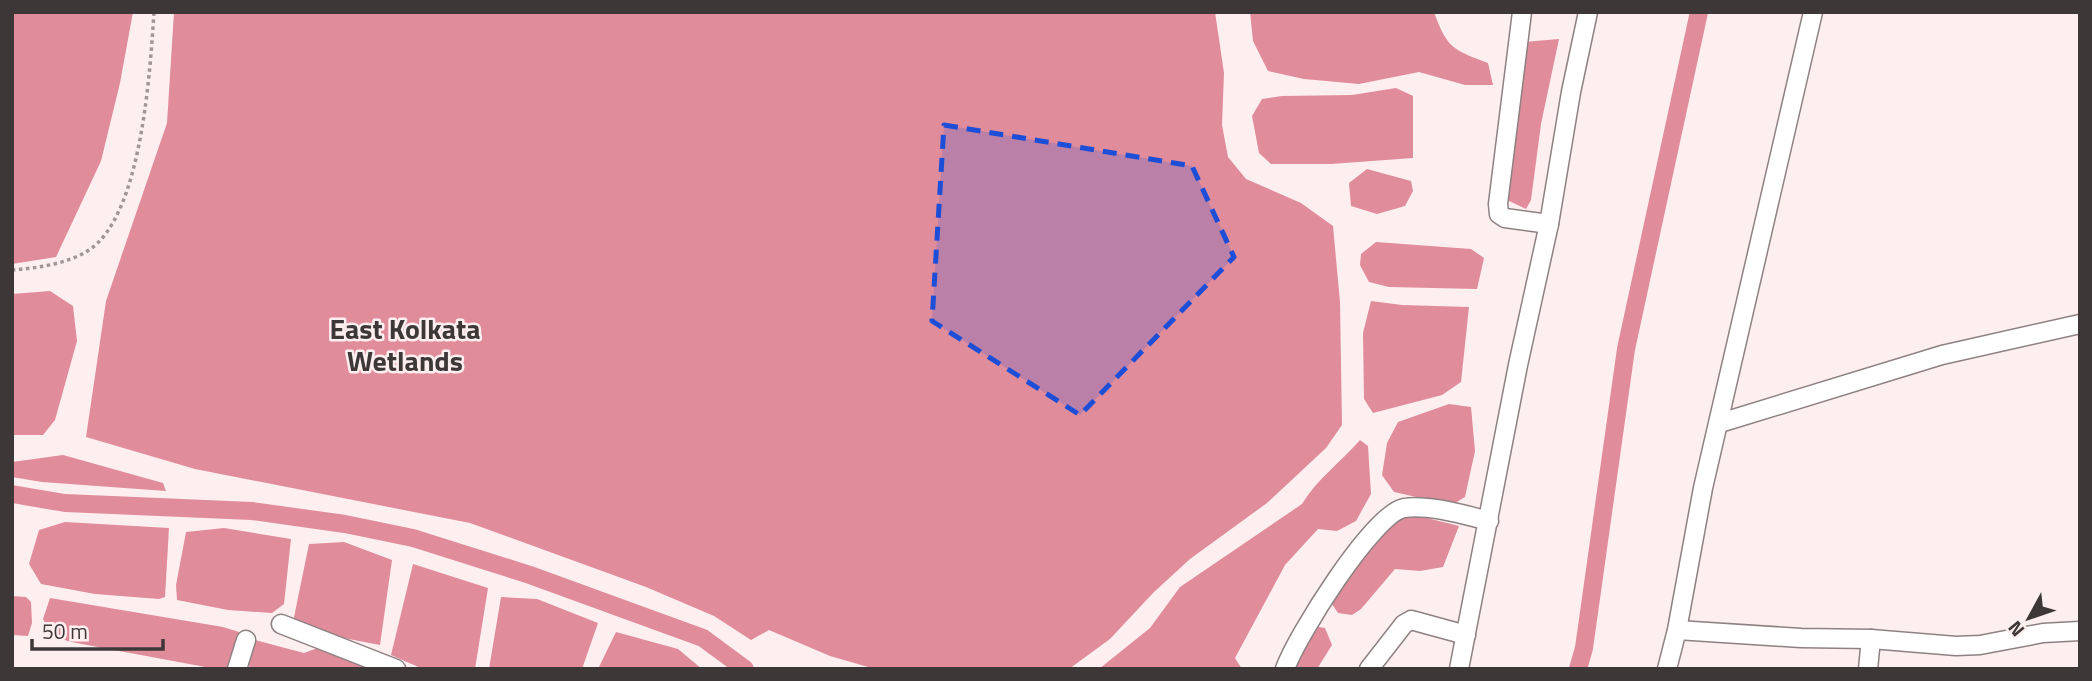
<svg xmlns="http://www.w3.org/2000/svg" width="2092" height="681" viewBox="0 0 2092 681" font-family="'Titillium Web',sans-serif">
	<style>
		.water { fill: #e18c9b }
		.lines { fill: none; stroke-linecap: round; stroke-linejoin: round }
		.canal { stroke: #e18c9b; stroke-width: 18 }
		.minor-casing { stroke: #8e8182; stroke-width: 21 }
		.path { stroke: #a19697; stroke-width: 3.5; stroke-dasharray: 3.5 3.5; stroke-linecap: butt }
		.minor { stroke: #fff; stroke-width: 18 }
		.marked { fill: #1d4ed8; fill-opacity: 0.2; stroke: #1d4ed8; stroke-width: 5; stroke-dasharray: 14 9; stroke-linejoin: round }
		.labels { text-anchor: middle; stroke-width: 5; stroke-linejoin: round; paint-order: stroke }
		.district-label { font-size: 28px; font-weight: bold; fill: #3d3738; stroke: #fdeef0 }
	</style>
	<rect width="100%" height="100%" fill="#fdeef0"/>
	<!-- water -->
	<g class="water">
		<path d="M 12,12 L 133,12 L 120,83 L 101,161 L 56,257 L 12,264 Z"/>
		<path d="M 174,12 L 1215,12 L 1224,73 L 1222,125 L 1228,157 L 1246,179 L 1301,203 L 1333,226 L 1340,302 L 1342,425 L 1326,448 L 1267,503 L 1190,559 L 1153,593 L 1110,639 L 1069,669 L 875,669 L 830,656 L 769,630 L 751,640 L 714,616 L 646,587 L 470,523 L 195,469 L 86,437 L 106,301 L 167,123 Z"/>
		<path d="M 1250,12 L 1434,12 C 1447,49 1454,50 1488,63 L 1493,85 L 1465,85 L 1419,72 L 1359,84 L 1304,79 L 1268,71 L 1253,41 Z"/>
		<path d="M 1559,39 L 1541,124 L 1531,200 L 1526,209 L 1505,199 L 1524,42 Z"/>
		<path d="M 1396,88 L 1413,96 L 1413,158 L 1331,164 L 1271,164 L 1259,153 L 1252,116 L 1262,99 L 1282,96 L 1352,95 Z"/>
		<path d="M 1367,169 L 1411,181 L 1413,191 L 1405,206 L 1377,214 L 1351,206 L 1349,183 Z"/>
		<path d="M 1376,242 L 1471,249 L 1484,258 L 1477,289 L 1389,287 L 1369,282 L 1360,265 L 1361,254 Z"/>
		<path d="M 50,291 L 73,306 L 77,341 L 55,420 L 43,435 L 12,435 L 12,294 Z"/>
		<path d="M 1371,301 L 1402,305 L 1469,307 L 1461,382 L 1442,395 L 1373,413 L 1364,399 L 1363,333 Z"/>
		<path d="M 1449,404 L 1471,407 L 1475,451 L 1465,497 L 1452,505 L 1394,492 L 1382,475 L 1387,443 L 1398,422 Z"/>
		<path d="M 1360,440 L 1368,446 L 1371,494 L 1356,521 L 1337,531 L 1318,529 L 1285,565 L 1235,658 L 1242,669 L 1099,669 L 1150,628 L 1180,587 L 1302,504 C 1317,479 1341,462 1360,440 Z"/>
		<path d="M 63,455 L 163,483 L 166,491 L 42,482 L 12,477 L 12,462 Z"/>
		<path d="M 1415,515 L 1459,526 L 1443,567 L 1420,571 L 1395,569 L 1361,609 L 1352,615 L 1338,613 L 1330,601 L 1389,518 Z"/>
		<path d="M 65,522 L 169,528 L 165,597 L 159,599 L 95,594 L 41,584 L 29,564 L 39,530 Z"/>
		<path d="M 224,528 L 291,539 L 284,604 L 272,613 L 228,610 L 177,600 L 176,585 L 186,532 Z"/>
		<path d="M 344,542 L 392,560 L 380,645 L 333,636 L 293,622 L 309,544 Z"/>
		<path d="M 413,564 L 488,588 L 475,669 L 423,669 L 391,655 Z"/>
		<path d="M 12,596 L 26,597 L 31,602 L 32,623 L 28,636 L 12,635 Z"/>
		<path d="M 501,597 L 537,599 L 598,623 L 582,669 L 489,669 Z"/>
		<path d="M 50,598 L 223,627 L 239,632 L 227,669 L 216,669 L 71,642 L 52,636 L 43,619 Z"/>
		<path d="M 1313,626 L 1325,628 L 1332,645 L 1317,669 L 1289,669 Z"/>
		<path d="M 616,632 L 678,649 L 702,669 L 598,669 Z"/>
		<path d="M 255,640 L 304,653 L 323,646 L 369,669 L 256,669 L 243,664 Z"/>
	</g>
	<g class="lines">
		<!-- canal -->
		<g class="canal">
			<path d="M 12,494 L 65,503 L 252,511 L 345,524 L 413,538 L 530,575 L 703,638 L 745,669"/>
			<path d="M 1578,669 L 1584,648 L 1626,349 L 1699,12"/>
		</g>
		<defs>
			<g id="minor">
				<path d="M 1522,12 L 1498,204 L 1499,214 L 1505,218 L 1549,224"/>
				<path d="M 1720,423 L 1942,355 L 2080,324"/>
				<path d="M 281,624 L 396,669"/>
				<path d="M 1677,630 L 1801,638 L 1871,639 L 1956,646 L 1980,645 L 2043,633 L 2080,631"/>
				<path d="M 237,669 L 246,640"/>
				<path d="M 1285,669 C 1296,637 1373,514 1404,508 C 1428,504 1465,515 1489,521"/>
				<path d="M 1369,669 L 1404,624 L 1411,620 L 1466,635"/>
				<path d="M 1459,669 L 1518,365 L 1549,224 L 1571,92 L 1588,12"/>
				<path d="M 1667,669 L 1677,630 L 1703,488 L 1813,12"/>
				<path d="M 1868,669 L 1871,639"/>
			</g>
		</defs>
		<!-- minor casing -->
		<use href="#minor" class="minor-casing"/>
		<!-- path -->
		<path class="path" d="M 12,270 C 38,268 67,264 89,250 C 142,215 150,71 154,12"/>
		<!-- minor -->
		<use href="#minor" class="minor"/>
	</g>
	<!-- marked area -->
	<path class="marked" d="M 944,125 L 1192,166 L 1234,257 L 1080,415 L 932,321 Z"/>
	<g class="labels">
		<!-- district labels -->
		<g class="district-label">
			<text x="405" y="339">East Kolkata<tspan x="405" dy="32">Wetlands</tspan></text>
		</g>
	</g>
	<!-- border -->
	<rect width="2092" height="681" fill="none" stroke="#3d3738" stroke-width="28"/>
	<!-- north arrow -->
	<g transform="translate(2029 618) rotate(230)" stroke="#fdeef0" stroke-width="5" paint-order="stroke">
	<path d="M0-5L12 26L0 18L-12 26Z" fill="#3d3738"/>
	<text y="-10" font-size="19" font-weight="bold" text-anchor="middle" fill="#3d3738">N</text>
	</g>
	<!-- scale -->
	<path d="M32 639v10h131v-10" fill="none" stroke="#3d3738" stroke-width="3.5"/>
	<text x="42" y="639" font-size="21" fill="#3d3738" stroke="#fdeef0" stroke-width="5" paint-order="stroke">50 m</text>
</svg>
